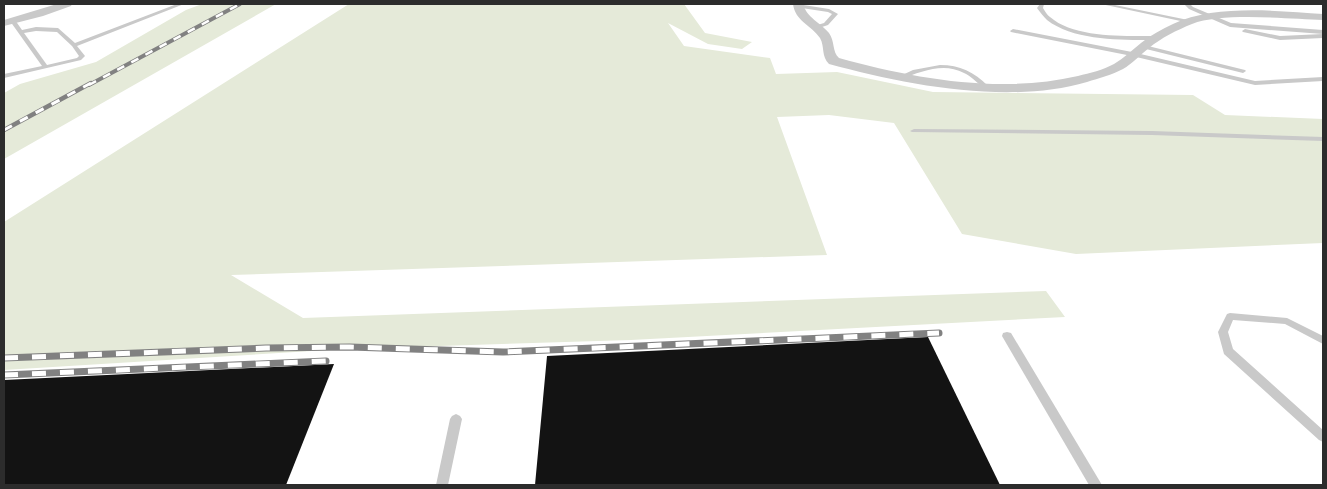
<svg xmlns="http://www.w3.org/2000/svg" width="1327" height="489" viewBox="0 0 1327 489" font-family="Jost,sans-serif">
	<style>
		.green { fill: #e5ead9 }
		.building { fill: #131313 }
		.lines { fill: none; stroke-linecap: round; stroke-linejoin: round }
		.lane { fill: #c9c9c9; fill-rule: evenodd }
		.street { fill: #c9c9c9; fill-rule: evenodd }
		.rail-far2-casing { stroke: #818181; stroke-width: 4 }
		.rail-far1-casing { stroke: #818181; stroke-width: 4.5 }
		.rail-casing { stroke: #818181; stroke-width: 7 }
		.rail-far2 { stroke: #fff; stroke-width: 2.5; stroke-dasharray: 8; stroke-linecap: butt }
		.rail-far1 { stroke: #fff; stroke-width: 3; stroke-dasharray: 9; stroke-linecap: butt }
		.rail { stroke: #fff; stroke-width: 5; stroke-dasharray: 14; stroke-linecap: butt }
	</style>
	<rect width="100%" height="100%" fill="#fff"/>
	<!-- green -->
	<g class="green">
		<path d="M 202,4 L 276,4 L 4,159 L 4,93 L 20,84 L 96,62 L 186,10 Z"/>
		<path d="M 349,4 L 684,4 L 705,33 L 752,42 L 742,49 L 708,44 L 668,23 L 684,46 L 770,58 L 776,74 L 837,72 L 933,92 L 1193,95 L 1225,115 L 1323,119 L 1323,243 L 1076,254 L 962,234 L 894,123 L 829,115 L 777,117 L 827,255 L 231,275 L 303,318 L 1046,291 L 1065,317 L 631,340 L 345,349 L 4,370 L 4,222 Z"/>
	</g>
	<!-- building -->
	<g class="building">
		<path d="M 928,337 L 1000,485 L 535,485 L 547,356 Z"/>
		<path d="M 334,364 L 286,485 L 4,485 L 4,380 Z"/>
	</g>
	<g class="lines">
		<!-- lane -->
		<g class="lane">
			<path d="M 177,4 L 184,4 L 77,46 L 85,56 L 81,60 L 4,78 L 4,74 L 42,66 L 10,21 L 11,20 L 15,20 L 22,30 L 36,27 L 58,28 L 75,43 ZM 36,31 L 57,32 L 72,46 L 79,56 L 77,58 L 47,65 L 24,33 Z"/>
			<path d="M 797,4 L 829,9 L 838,14 L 828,25 L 816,29 L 814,28 L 814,26 L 824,23 L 832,14 L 828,12 L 795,7 L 794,6 Z"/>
			<path d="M 1040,4 L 1044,4 L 1043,8 C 1045,11 1047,15 1050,17 C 1074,38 1124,36 1154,36 L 1157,38 L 1154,40 C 1122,40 1074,41 1047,20 C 1044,17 1040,12 1037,8 Z"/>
			<path d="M 1101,4 L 1110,4 L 1193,21 L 1190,23 Z"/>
			<path d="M 1184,4 L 1190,4 L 1193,7 L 1231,23 L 1323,30 L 1323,34 L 1230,27 L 1189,9 Z"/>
			<path d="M 1013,29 L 1132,52 L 1255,81 L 1323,77 L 1323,81 L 1255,85 L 1132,56 L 1011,32 L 1010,31 Z"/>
			<path d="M 1245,29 L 1280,36 L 1323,34 L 1323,38 L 1280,40 L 1243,32 L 1242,31 Z"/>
			<path d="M 1144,45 L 1245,70 L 1246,71 L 1243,73 L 1142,48 L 1142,46 Z"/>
			<path d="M 940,65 C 960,65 974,72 988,86 L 983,87 C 976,82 971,76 964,73 C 943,62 921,72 901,79 L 898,77 L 913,70 Z"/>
			<path d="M 914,129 L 1152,131 L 1323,137 L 1323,141 L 1152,135 L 912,132 L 910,131 Z"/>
			<path d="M 1230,313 L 1287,318 L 1323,336 L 1323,344 L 1285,324 L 1233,320 L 1228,332 L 1233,349 L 1323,430 L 1323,442 L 1319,440 L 1224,354 L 1218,332 L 1227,314 Z"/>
			<path d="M 1007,332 L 1011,333 L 1102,485 L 1089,485 L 1002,336 L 1003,333 Z"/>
			<path d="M 456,414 L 460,416 L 462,419 L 448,485 L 436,485 L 450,419 L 452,416 Z"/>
		</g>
		<!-- street -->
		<g class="street">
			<path d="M 57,4 L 72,4 L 71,6 L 43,16 L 4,26 L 4,20 Z"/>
			<path d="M 793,4 L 803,4 C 807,18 820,22 829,33 C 835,41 832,52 839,58 C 915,79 1000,94 1078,76 C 1090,73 1103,70 1114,64 C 1124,58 1132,50 1141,43 C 1151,35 1162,29 1173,24 C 1215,4 1278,11 1323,14 L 1323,20 C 1289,19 1222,12 1192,24 C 1177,30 1161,38 1149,48 C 1140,55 1132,64 1123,69 C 1112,75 1099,78 1087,82 C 1008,105 907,85 829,64 C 821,56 825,47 820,38 C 811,25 795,21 793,4 Z"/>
		</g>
		<defs>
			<path id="rail-far2" d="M 89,85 L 240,4"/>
			<path id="rail-far1" d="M 4,130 L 91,83"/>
			<g id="rail">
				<path d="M 4,358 L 266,348 L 350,347 L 503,352 L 939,333"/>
				<path d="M 4,375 L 326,361"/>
			</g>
		</defs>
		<!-- rail-far2 casing -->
		<use href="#rail-far2" class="rail-far2-casing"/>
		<!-- rail-far1 casing -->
		<use href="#rail-far1" class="rail-far1-casing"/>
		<!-- rail casing -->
		<use href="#rail" class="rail-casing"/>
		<!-- rail-far2 -->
		<use href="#rail-far2" class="rail-far2"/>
		<!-- rail-far1 -->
		<use href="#rail-far1" class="rail-far1"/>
		<!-- rail -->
		<use href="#rail" class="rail"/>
	</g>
	<!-- border -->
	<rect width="1327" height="489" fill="none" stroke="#2c2c2c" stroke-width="10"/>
</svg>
